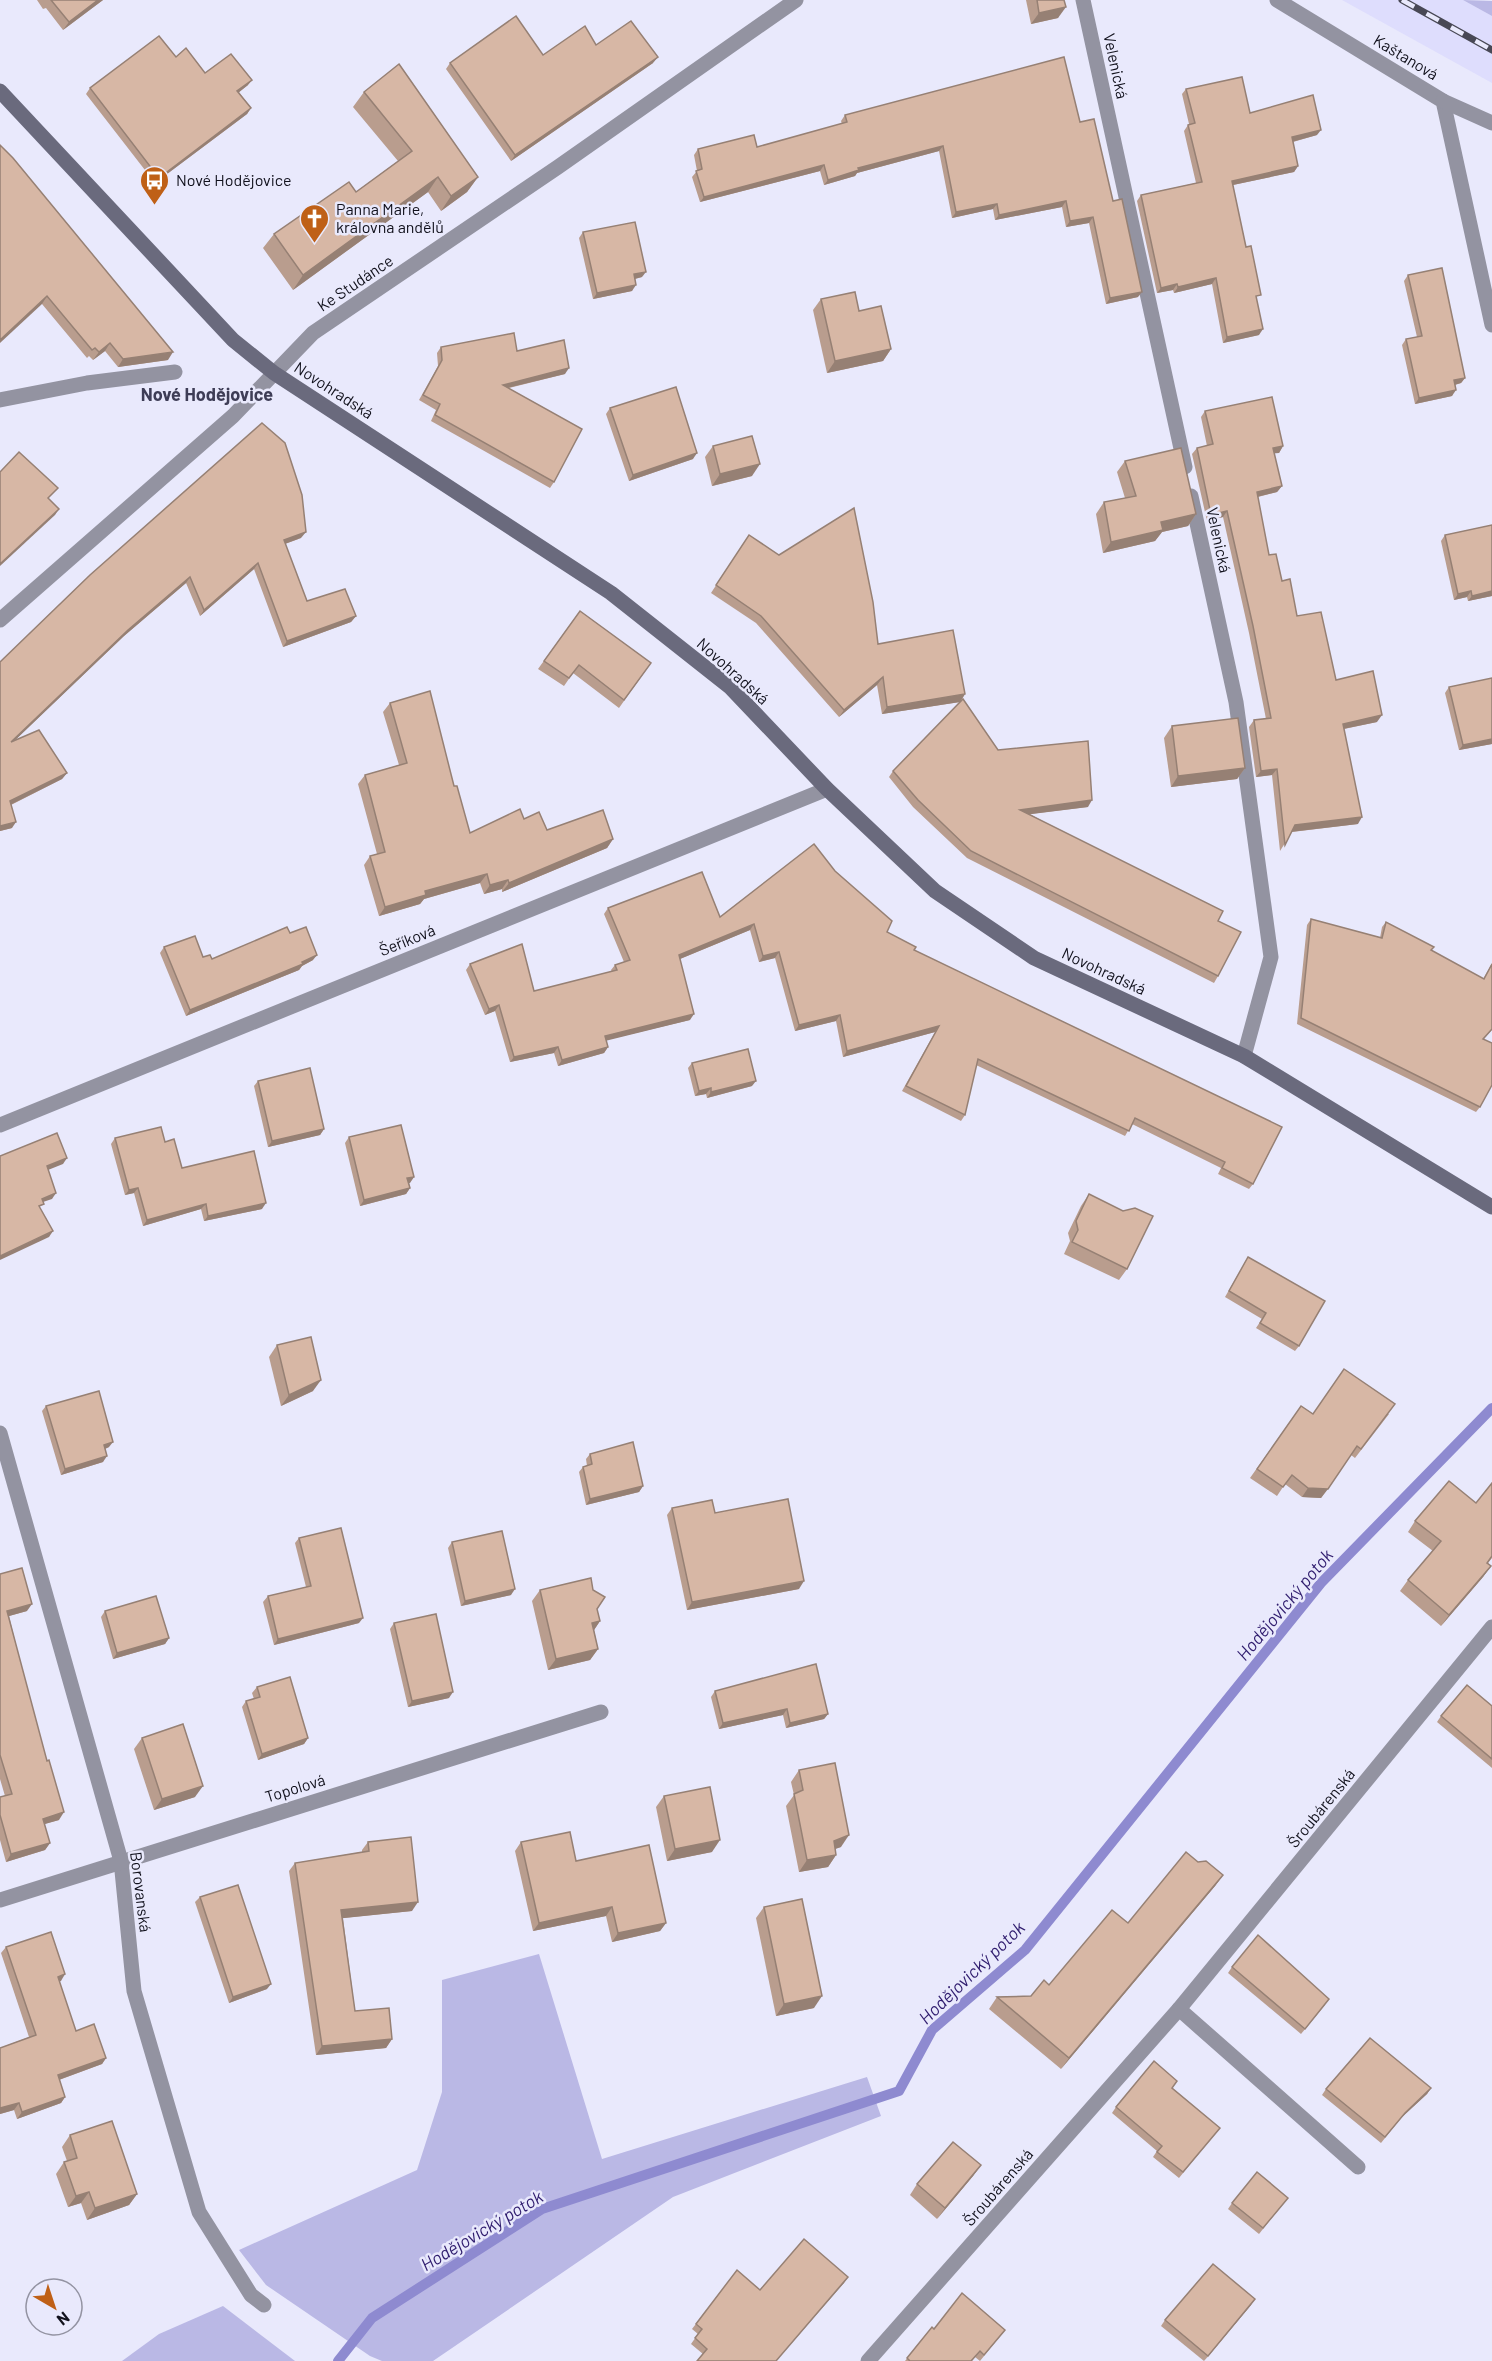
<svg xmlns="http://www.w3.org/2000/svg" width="1492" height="2361" viewBox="0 0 1492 2361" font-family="Barlow,sans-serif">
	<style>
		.built { fill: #deddfd }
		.green { fill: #bab8e5 }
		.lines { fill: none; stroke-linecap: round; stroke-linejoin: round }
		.stream { stroke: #8e8ad0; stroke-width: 10 }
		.minor { stroke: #9393a1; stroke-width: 15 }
		.secondary { stroke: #6a6a7d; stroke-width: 15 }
		.rail-casing { stroke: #484855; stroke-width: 7 }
		.rail { stroke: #e9e9fc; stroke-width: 4.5; stroke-dasharray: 14; stroke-linecap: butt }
		.wall { fill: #b99d8e }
		.shaded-wall { fill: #968074 }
		.building { fill: #d7b7a5; stroke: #968074; stroke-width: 1.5 }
		.labels { text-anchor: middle; stroke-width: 5; stroke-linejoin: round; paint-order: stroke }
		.street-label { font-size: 16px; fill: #11111c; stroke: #e9e9fc }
		.poi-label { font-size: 16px; fill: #11111c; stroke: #e9e9fc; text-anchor: start }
		.neighbourhood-label { font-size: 18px; font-weight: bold; fill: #3e3d56; stroke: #e9e9fc }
		.water-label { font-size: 18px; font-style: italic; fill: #2f1c6e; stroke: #e9e9fc }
	</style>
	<rect width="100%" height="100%" fill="#e9e9fc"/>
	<!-- built -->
	<path class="built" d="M 1342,0 L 1463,0 L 1492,16 L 1492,83 Z"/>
	<!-- green -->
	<g class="green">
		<path d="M 1463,0 L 1492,1 L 1492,16 Z"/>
		<path d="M 539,1954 L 602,2159 L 867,2077 L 881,2116 L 673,2197 L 433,2361 L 382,2361 L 370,2356 L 266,2285 L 239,2250 L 417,2170 L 442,2092 L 442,1980 Z"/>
		<path d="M 223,2306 L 295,2361 L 122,2361 L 159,2334 Z"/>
	</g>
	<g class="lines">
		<!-- stream -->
		<path class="stream" d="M 338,2361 L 372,2318 L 542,2209 L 899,2091 L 932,2030 L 1025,1950 L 1321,1583 L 1492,1408"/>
		<!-- minor -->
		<g class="minor">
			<path d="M 1083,0 L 1185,467"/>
			<path d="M 1277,0 L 1443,101 L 1492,325"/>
			<path d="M 1443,101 L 1492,123"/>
			<path d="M 0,400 L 87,383 L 175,372"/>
			<path d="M 1191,496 L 1236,702 L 1271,957 L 1244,1056"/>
			<path d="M 0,620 L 233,416 L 313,333 L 558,167 L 796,0"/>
			<path d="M 0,1125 L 827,789"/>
			<path d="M 0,1433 L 121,1861 L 134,1991 L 199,2212 L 251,2295 L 264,2305"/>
			<path d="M 0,1900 L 601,1712"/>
			<path d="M 1179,2009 L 1358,2167"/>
			<path d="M 868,2361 L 1179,2009 L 1492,1627"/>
		</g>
		<!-- secondary -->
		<path class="secondary" d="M 0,91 L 233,340 L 274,373 L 611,593 L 730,687 L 827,789 L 935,891 L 1034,958 L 1244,1056 L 1492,1207"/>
		<defs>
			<path id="rail" d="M 1402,0 L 1492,50"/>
		</defs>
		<!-- rail casing -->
		<use href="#rail" class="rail-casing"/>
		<!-- rail -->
		<use href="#rail" class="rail"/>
	</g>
	<!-- wall -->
	<g class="wall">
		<path d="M 37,0 L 103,0 L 63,30 L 46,8 L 43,9 Z"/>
		<path d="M 1026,0 L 1064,0 L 1058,18 L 1031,24 Z"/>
		<path d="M 596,45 L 653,63 L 511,161 L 446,69 L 450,63 L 543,55 Z"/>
		<path d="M 176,57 L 205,73 L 248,85 L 239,92 L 251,108 L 247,114 L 155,183 L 86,94 L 90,88 Z"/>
		<path d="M 1186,89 L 1250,113 L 1317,135 L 1293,142 L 1298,166 L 1294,172 L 1233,185 L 1257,300 L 1259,335 L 1223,343 L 1212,284 L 1174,293 L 1173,290 L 1157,293 L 1137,201 L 1141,195 L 1196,183 L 1184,131 L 1188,125 L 1189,124 L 1182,94 Z"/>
		<path d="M 364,92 L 478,177 L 467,192 L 441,211 L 428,192 L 293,290 L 263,248 L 274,234 L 356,192 L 398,161 L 353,107 Z"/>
		<path d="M 845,115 L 1080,122 L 1113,201 L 1138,297 L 1106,304 L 1089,223 L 1066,227 L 1062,207 L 995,220 L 993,209 L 952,218 L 939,151 L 857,173 L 855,176 L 824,185 L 820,171 L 700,202 L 692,177 L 697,171 L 694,155 L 698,149 L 757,147 L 842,124 L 841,121 Z"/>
		<path d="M 0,145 L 168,360 L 118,367 L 105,351 L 93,360 L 89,356 L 87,358 L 42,304 Z"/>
		<path d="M 583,232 L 642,277 L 635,279 L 632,291 L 593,299 L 579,238 Z"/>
		<path d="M 1408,275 L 1465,378 L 1461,383 L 1455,385 L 1452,396 L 1415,404 L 1402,345 L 1406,339 L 1417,337 L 1404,281 Z"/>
		<path d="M 821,299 L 859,311 L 891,349 L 883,361 L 827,373 L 813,310 Z"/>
		<path d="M 441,347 L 517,351 L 565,374 L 509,388 L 554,482 L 550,488 L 431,421 L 436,410 L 419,400 L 438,366 L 437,353 Z"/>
		<path d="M 610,408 L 693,459 L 629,481 L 606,414 Z"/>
		<path d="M 1205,411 L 1283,446 L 1279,453 L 1274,453 L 1282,486 L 1277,492 L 1258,497 L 1269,555 L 1282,581 L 1297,616 L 1336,680 L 1377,722 L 1344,729 L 1358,824 L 1292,832 L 1280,851 L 1272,775 L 1256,777 L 1249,727 L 1254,720 L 1266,719 L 1249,633 L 1223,517 L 1207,521 L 1192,454 L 1197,448 L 1207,446 L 1201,417 Z"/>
		<path d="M 713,446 L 752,476 L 712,486 L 705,457 Z"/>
		<path d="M 1125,461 L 1196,514 L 1188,526 L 1162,532 L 1155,541 L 1103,553 L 1096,514 L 1104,502 L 1125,498 L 1117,472 Z"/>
		<path d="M 1492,525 L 1492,596 L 1468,601 L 1467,597 L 1454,600 L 1441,541 L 1445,535 Z"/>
		<path d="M 749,535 L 878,644 L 965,694 L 960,702 L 882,714 L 877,685 L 839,717 L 756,623 L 711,593 Z"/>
		<path d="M 301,538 L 285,544 L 307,601 L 356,616 L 351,622 L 283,647 L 254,569 L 200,616 L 186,583 L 124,636 L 15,740 L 67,773 L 62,779 L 11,805 L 12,828 L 0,831 L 0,662 L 90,575 Z"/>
		<path d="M 580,611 L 651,663 L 619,708 L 573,673 L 564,686 L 538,669 Z"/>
		<path d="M 1449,687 L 1492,744 L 1459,750 L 1445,693 Z"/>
		<path d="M 390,703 L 454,786 L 470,833 L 524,819 L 547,830 L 613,839 L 607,848 L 502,892 L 502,889 L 484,894 L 480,883 L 424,899 L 420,904 L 379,916 L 364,865 L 370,856 L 377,854 L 358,784 L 365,775 L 399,765 L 383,712 Z"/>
		<path d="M 1172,726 L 1245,768 L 1237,779 L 1171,787 L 1164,738 Z"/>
		<path d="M 998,750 L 1088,807 L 1030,814 L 1218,921 L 1218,976 L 1214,983 L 967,858 L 913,807 L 889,777 L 893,771 Z"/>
		<path d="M 835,871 L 887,932 L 914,950 L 1282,1127 L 1253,1184 L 1249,1189 L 1218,1174 L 1221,1168 L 1132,1124 L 1125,1136 L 976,1065 L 965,1115 L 961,1121 L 902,1091 L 935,1032 L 843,1057 L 836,1021 L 795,1031 L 775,958 L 759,962 L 750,930 L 680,959 L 690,1020 L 606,1040 L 608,1047 L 604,1053 L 558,1066 L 554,1053 L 510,1062 L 495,1011 L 485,1015 L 466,970 L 470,964 L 534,991 L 612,972 L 611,970 L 615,965 L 624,962 L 604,914 L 608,908 L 720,917 Z"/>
		<path d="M 1311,919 L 1380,938 L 1382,927 L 1386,922 L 1431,950 L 1483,979 L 1492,963 L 1492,1030 L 1484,1039 L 1480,1107 L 1476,1112 L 1297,1024 L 1307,925 Z"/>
		<path d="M 290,933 L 313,960 L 302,966 L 299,970 L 186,1016 L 160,953 L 164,947 L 212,959 Z"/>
		<path d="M 692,1063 L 752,1086 L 707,1098 L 706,1094 L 695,1096 L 688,1068 Z"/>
		<path d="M 258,1081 L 324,1129 L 320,1135 L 268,1147 L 254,1086 Z"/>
		<path d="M 349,1137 L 414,1177 L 409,1183 L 410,1188 L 406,1194 L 360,1206 L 345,1143 Z"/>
		<path d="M 115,1138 L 165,1142 L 182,1168 L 262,1209 L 204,1221 L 201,1209 L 143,1226 L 134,1193 L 125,1195 L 111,1144 Z"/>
		<path d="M 1089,1194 L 1123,1211 L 1127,1269 L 1119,1280 L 1064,1254 L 1070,1241 L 1068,1233 L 1081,1206 Z"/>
		<path d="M 1248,1257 L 1299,1346 L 1295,1351 L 1256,1328 L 1262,1319 L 1225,1297 Z"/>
		<path d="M 277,1345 L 313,1391 L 281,1406 L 269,1357 Z"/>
		<path d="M 46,1406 L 109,1447 L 105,1449 L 103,1462 L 61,1475 L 42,1411 Z"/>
		<path d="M 1301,1406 L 1313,1414 L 1389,1414 L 1355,1458 L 1351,1455 L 1321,1498 L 1302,1497 L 1285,1484 L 1277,1496 L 1250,1478 Z"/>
		<path d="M 590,1454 L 643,1486 L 639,1492 L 586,1505 L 579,1472 L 583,1467 L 587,1466 L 586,1459 Z"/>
		<path d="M 1492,1483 L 1492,1558 L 1488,1563 L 1491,1566 L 1483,1577 L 1441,1626 L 1400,1591 L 1408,1580 L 1433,1551 L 1408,1532 L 1415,1521 L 1476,1503 Z"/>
		<path d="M 672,1508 L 715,1513 L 799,1589 L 687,1610 L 667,1515 Z"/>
		<path d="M 299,1538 L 359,1623 L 274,1645 L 263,1602 L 268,1596 L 306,1587 L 295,1543 Z"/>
		<path d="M 452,1542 L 511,1595 L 461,1606 L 448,1548 Z"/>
		<path d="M 0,1574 L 27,1611 L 9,1616 L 59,1820 L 44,1824 L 50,1843 L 45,1850 L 6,1862 L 0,1840 L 0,1797 L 5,1796 L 0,1779 Z"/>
		<path d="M 540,1590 L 597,1609 L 600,1621 L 594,1630 L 598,1649 L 590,1660 L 548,1670 L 532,1601 Z"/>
		<path d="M 105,1611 L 169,1638 L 165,1644 L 113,1659 L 101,1617 Z"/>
		<path d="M 394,1623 L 449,1698 L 408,1707 L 390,1629 Z"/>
		<path d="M 257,1687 L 308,1738 L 304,1744 L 258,1760 L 242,1707 L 246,1701 L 254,1699 L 252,1693 Z"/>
		<path d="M 715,1691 L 828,1714 L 824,1719 L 786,1728 L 783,1715 L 719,1729 L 711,1697 Z"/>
		<path d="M 1492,1706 L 1492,1768 L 1437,1722 L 1441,1716 Z"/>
		<path d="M 142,1738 L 195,1797 L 154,1810 L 134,1749 Z"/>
		<path d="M 799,1770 L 841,1847 L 835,1849 L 836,1855 L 828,1867 L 799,1872 L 786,1806 L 794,1795 L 791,1782 Z"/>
		<path d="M 664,1796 L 712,1852 L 667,1861 L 656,1807 Z"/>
		<path d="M 368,1842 L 412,1911 L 343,1918 L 355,2011 L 392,2039 L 386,2048 L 316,2055 L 289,1871 L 295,1863 L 362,1852 L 362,1850 Z"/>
		<path d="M 521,1842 L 576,1861 L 666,1923 L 660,1931 L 612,1942 L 606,1916 L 533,1931 L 515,1851 Z"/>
		<path d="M 1198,1862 L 1223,1875 L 1215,1886 L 1061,2069 L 989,2009 L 997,1997 L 1031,1996 L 1049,1985 L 1128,1923 Z"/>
		<path d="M 200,1897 L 267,1989 L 229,2003 L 195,1902 Z"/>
		<path d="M 764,1907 L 814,2008 L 776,2016 L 756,1918 Z"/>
		<path d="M 6,1947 L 65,1974 L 59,1981 L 76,2031 L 106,2058 L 102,2064 L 59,2080 L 65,2097 L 61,2103 L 17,2119 L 14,2110 L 0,2114 L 0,2048 L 29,2037 L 1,1953 Z"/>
		<path d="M 1232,1967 L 1325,2005 L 1301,2034 L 1228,1973 Z"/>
		<path d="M 1172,2088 L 1220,2128 L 1179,2178 L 1153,2157 L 1157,2151 L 1112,2113 L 1116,2107 Z"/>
		<path d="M 1431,2088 L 1427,2094 L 1401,2118 L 1381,2143 L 1322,2095 L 1326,2089 Z"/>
		<path d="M 70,2135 L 137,2194 L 129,2205 L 87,2220 L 81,2203 L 68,2207 L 56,2174 L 64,2162 L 67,2161 L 62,2147 Z"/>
		<path d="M 981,2165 L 973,2176 L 937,2219 L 910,2195 L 917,2184 Z"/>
		<path d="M 1288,2198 L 1259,2234 L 1228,2209 L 1232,2203 Z"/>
		<path d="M 737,2270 L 760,2290 L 844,2283 L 703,2354 L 691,2344 L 698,2334 L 692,2329 Z"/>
		<path d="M 1251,2305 L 1204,2361 L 1161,2326 L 1165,2320 Z"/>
		<path d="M 932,2327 L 934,2329 L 1005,2330 L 980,2361 L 975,2357 L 972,2361 L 905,2361 Z"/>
	</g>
	<!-- shaded-wall -->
	<g class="shaded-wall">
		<path d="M 98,0 L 103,0 L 63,30 L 69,22 Z"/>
		<path d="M 1066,7 L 1058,18 L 1031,24 L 1039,13 Z"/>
		<path d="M 658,57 L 653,63 L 511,161 L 515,155 Z"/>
		<path d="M 252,80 L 248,85 L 233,97 L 237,91 Z"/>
		<path d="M 251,108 L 247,114 L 155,183 L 159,178 Z"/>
		<path d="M 1321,130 L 1317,135 L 1288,143 L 1292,137 Z"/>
		<path d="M 943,146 L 939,151 L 857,173 L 855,176 L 824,185 L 828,180 L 858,168 Z"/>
		<path d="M 824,165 L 820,171 L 700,202 L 704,197 Z"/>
		<path d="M 1298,166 L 1294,172 L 1228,186 L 1232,181 Z"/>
		<path d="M 438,177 L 428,192 L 293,290 L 303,275 Z"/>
		<path d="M 478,177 L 467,192 L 441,211 L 451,196 Z"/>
		<path d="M 1066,201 L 1062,207 L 995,220 L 999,215 Z"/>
		<path d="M 997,204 L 993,209 L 952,218 L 956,212 Z"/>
		<path d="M 1093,217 L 1089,223 L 1066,227 L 1070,221 Z"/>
		<path d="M 646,272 L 642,277 L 630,280 L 634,274 Z"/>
		<path d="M 1216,278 L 1212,284 L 1174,293 L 1178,287 Z"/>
		<path d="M 1177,284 L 1173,290 L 1157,293 L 1161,288 Z"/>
		<path d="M 636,285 L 632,291 L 593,299 L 597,293 Z"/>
		<path d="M 1142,292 L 1138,297 L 1106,304 L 1110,298 Z"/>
		<path d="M 47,296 L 42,304 L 0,343 L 0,340 Z"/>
		<path d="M 1263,329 L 1259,335 L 1223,343 L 1227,337 Z"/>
		<path d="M 110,343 L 105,351 L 93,360 L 99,352 Z"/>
		<path d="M 891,349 L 883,361 L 827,373 L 835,361 Z"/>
		<path d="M 173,352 L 168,360 L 118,367 L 123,359 Z"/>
		<path d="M 569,368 L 565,374 L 499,390 L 503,385 Z"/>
		<path d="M 1465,378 L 1461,383 L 1450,386 L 1454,380 Z"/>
		<path d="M 1456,390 L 1452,396 L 1415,404 L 1419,398 Z"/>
		<path d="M 1283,446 L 1279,453 L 1268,454 L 1273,448 Z"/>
		<path d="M 697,453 L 693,459 L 629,481 L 633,475 Z"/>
		<path d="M 760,464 L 752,476 L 712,486 L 720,474 Z"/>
		<path d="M 1282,486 L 1277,492 L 1252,498 L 1257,492 Z"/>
		<path d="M 59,509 L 55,515 L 0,566 L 0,564 Z"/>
		<path d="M 1227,511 L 1223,517 L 1207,521 L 1211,515 Z"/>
		<path d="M 1196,514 L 1188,526 L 1162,532 L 1155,541 L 1103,553 L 1111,542 L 1161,522 Z"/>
		<path d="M 306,532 L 301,538 L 279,546 L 284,540 Z"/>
		<path d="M 258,563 L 254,569 L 200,616 L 204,610 Z"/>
		<path d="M 190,577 L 186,583 L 124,636 L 7,748 L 11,742 L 128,630 Z"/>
		<path d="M 1471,591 L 1467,597 L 1454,600 L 1458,594 Z"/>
		<path d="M 1492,591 L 1492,596 L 1468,601 L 1472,596 Z"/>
		<path d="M 356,616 L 351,622 L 283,647 L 287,641 Z"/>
		<path d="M 883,677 L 877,685 L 839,717 L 844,710 Z"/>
		<path d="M 965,694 L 960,702 L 882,714 L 887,707 Z"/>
		<path d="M 1382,715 L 1377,722 L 1338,730 L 1343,724 Z"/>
		<path d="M 1492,739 L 1492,744 L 1459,750 L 1463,745 Z"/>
		<path d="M 1245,768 L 1237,779 L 1171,787 L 1178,776 Z"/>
		<path d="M 1277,769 L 1272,775 L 1256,777 L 1261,771 Z"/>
		<path d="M 67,773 L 62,779 L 6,807 L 10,801 Z"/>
		<path d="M 1092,800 L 1088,807 L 1016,816 L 1020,810 Z"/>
		<path d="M 1362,817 L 1358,824 L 1290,832 L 1295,825 Z"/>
		<path d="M 16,822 L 12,828 L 0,831 L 0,826 Z"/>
		<path d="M 613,839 L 607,848 L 502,892 L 509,883 Z"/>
		<path d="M 487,874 L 480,883 L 424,899 L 420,904 L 379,916 L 385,907 L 425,891 Z"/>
		<path d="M 508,880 L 502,889 L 484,894 L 490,885 Z"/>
		<path d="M 754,924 L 750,930 L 675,961 L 679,955 Z"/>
		<path d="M 779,952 L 775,958 L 759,962 L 763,956 Z"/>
		<path d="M 317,955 L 313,960 L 302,966 L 299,970 L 186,1016 L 190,1010 Z"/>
		<path d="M 499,1005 L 495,1011 L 485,1015 L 489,1009 Z"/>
		<path d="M 694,1014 L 690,1020 L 601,1042 L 605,1036 Z"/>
		<path d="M 840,1015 L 836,1021 L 795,1031 L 799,1025 Z"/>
		<path d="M 939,1026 L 935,1032 L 843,1057 L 847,1051 Z"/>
		<path d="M 558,1047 L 554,1053 L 510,1062 L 514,1057 Z"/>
		<path d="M 608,1047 L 604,1053 L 558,1066 L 562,1060 Z"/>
		<path d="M 756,1081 L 752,1086 L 707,1098 L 711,1092 Z"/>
		<path d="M 711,1088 L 706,1094 L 695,1096 L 699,1091 Z"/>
		<path d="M 324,1129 L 320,1135 L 268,1147 L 272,1141 Z"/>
		<path d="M 67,1158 L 63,1164 L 43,1172 L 47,1166 Z"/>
		<path d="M 414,1177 L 410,1183 L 403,1184 L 407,1178 Z"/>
		<path d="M 138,1188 L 134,1193 L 125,1195 L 129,1190 Z"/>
		<path d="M 410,1188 L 406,1194 L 360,1206 L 364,1200 Z"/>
		<path d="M 56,1193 L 52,1199 L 37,1204 L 42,1199 Z"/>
		<path d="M 266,1203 L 262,1209 L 204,1221 L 208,1216 Z"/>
		<path d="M 206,1204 L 201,1209 L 143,1226 L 147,1220 Z"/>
		<path d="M 53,1231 L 49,1237 L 0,1260 L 0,1256 Z"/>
		<path d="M 321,1380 L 313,1391 L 281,1406 L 289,1395 Z"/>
		<path d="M 113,1442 L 109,1447 L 100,1451 L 104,1445 Z"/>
		<path d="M 107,1456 L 103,1462 L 61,1475 L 65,1469 Z"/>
		<path d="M 643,1486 L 639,1492 L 586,1505 L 590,1499 Z"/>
		<path d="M 1308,1488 L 1328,1489 L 1321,1498 L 1302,1497 Z"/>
		<path d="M 1491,1566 L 1483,1577 L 1441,1626 L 1449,1615 Z"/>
		<path d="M 804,1581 L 799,1589 L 687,1610 L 692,1602 Z"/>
		<path d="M 515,1589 L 511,1595 L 461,1606 L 465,1601 Z"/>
		<path d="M 32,1604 L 27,1611 L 2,1618 L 7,1611 Z"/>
		<path d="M 363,1618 L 359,1623 L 274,1645 L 278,1639 Z"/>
		<path d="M 600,1621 L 592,1633 L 592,1623 Z"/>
		<path d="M 169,1638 L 165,1644 L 113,1659 L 117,1653 Z"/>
		<path d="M 598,1649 L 590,1660 L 548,1670 L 556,1659 Z"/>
		<path d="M 453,1692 L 449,1698 L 408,1707 L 412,1701 Z"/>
		<path d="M 787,1709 L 783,1715 L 719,1729 L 723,1723 Z"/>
		<path d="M 828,1714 L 824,1719 L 786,1728 L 790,1723 Z"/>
		<path d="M 308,1738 L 304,1744 L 258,1760 L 262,1754 Z"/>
		<path d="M 203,1786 L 195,1797 L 154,1810 L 162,1799 Z"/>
		<path d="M 64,1812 L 59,1820 L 38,1826 L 43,1819 Z"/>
		<path d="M 849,1835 L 841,1847 L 826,1852 L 834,1841 Z"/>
		<path d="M 720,1840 L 712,1852 L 667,1861 L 675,1849 Z"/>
		<path d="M 50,1843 L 45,1850 L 6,1862 L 11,1854 Z"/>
		<path d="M 836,1855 L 828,1867 L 799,1872 L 807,1860 Z"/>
		<path d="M 1223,1875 L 1215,1886 L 1061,2069 L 1069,2058 Z"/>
		<path d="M 418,1902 L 412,1911 L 335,1919 L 341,1910 Z"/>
		<path d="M 612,1907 L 606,1916 L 533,1931 L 539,1923 Z"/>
		<path d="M 666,1923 L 660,1931 L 612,1942 L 618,1933 Z"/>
		<path d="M 65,1974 L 61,1981 L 53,1983 L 58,1977 Z"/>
		<path d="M 271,1984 L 267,1989 L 229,2003 L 233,1997 Z"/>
		<path d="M 822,1996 L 814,2008 L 776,2016 L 784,2004 Z"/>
		<path d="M 392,2039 L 386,2048 L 316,2055 L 322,2046 Z"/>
		<path d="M 106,2058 L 102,2064 L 53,2082 L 58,2075 Z"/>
		<path d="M 1431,2088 L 1427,2094 L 1401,2118 L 1381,2143 L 1405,2113 Z"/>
		<path d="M 65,2097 L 61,2103 L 17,2119 L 22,2112 Z"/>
		<path d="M 19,2103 L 14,2110 L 0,2114 L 0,2108 Z"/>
		<path d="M 981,2165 L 973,2176 L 937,2219 L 945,2208 Z"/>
		<path d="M 89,2192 L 81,2203 L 68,2207 L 76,2196 Z"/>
		<path d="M 137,2194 L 129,2205 L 87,2220 L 95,2208 Z"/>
		<path d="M 848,2277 L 844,2283 L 776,2361 Z"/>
		<path d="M 1255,2299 L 1251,2305 L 1204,2361 L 1208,2356 Z"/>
	</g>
	<!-- building -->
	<g class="building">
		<path d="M 51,0 L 98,0 L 69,22 Z"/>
		<path d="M 1037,0 L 1064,0 L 1066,7 L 1039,13 Z"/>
		<path d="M 516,16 L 543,55 L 585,26 L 596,45 L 631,21 L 658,57 L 515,155 L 450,63 Z"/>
		<path d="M 159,36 L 176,57 L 186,48 L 205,73 L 231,54 L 252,80 L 237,91 L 251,108 L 159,178 L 90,88 Z"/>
		<path d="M 1064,57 L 1080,122 L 1094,119 L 1113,201 L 1122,199 L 1142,292 L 1110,298 L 1093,217 L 1070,221 L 1066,201 L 999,215 L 997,204 L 956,212 L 943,146 L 858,168 L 859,170 L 828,180 L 824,165 L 704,197 L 696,171 L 702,169 L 698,149 L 754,135 L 757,147 L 847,122 L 845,115 Z"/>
		<path d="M 399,64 L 478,177 L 451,196 L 438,177 L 303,275 L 274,234 L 349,182 L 356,192 L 412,151 L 364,92 Z"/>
		<path d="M 1242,77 L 1250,113 L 1313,95 L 1321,130 L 1292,137 L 1298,166 L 1232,181 L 1246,247 L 1251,246 L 1261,295 L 1256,296 L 1263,329 L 1227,337 L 1216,278 L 1178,287 L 1177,284 L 1161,288 L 1141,195 L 1202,182 L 1188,125 L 1195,123 L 1186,89 Z"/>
		<path d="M 0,145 L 13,158 L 173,352 L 123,359 L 110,343 L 99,352 L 95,348 L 92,350 L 47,296 L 0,340 Z"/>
		<path d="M 635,222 L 646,272 L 634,274 L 636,285 L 597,293 L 583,232 Z"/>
		<path d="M 1442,268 L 1465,378 L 1454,380 L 1456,390 L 1419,398 L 1406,339 L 1422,336 L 1408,275 Z"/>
		<path d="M 855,292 L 859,311 L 881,306 L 891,349 L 835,361 L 821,299 Z"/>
		<path d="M 514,333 L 517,351 L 564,340 L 569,368 L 503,385 L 582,429 L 554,482 L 435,415 L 440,404 L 423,395 L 442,360 L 441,347 Z"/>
		<path d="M 676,387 L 697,453 L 633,475 L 610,408 Z"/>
		<path d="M 1272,397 L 1283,446 L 1273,448 L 1282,486 L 1257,492 L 1269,555 L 1276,554 L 1282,581 L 1290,579 L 1297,616 L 1321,612 L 1336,680 L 1373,671 L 1382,715 L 1343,724 L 1362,817 L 1295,825 L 1285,845 L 1277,769 L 1261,771 L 1254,720 L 1271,718 L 1253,626 L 1227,511 L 1211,515 L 1197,448 L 1213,444 L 1205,411 Z"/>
		<path d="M 262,423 L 285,443 L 302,495 L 306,532 L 284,540 L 307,601 L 345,589 L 356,616 L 287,641 L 258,563 L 204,610 L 190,577 L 128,630 L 11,742 L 39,730 L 67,773 L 10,801 L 16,822 L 0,826 L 0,662 L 90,575 Z"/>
		<path d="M 752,436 L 760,464 L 720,474 L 713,446 Z"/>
		<path d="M 1181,448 L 1196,514 L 1161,522 L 1163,530 L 1111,542 L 1104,502 L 1136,496 L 1125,461 Z"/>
		<path d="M 19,452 L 58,488 L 48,498 L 59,509 L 0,564 L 0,472 Z"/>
		<path d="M 854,508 L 873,602 L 878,644 L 953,630 L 965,694 L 887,707 L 883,677 L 844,710 L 761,616 L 716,585 L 749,535 L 779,555 Z"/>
		<path d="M 1492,525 L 1492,591 L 1472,596 L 1471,591 L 1458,594 L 1445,535 Z"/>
		<path d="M 580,611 L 651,663 L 624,700 L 579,665 L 569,678 L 544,661 Z"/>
		<path d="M 1492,678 L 1492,739 L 1463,745 L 1449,687 Z"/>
		<path d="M 430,691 L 454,786 L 457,786 L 470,833 L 520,809 L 524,819 L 539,812 L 547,830 L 603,810 L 613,839 L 509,883 L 508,880 L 490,885 L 487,874 L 425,891 L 426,895 L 385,907 L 370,856 L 385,852 L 365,775 L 407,763 L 390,703 Z"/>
		<path d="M 963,699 L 998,750 L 1088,741 L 1092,800 L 1020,810 L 1223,911 L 1218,921 L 1241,932 L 1218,976 L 971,851 L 918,800 L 893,771 Z"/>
		<path d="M 1238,718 L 1245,768 L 1178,776 L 1172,726 Z"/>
		<path d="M 814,844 L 835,871 L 892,921 L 887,932 L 916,947 L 914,950 L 1282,1127 L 1253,1184 L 1222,1168 L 1225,1162 L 1135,1118 L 1129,1131 L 978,1059 L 965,1115 L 906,1086 L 939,1026 L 847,1051 L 840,1015 L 799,1025 L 779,952 L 763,956 L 754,924 L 679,955 L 694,1014 L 605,1036 L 608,1047 L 562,1060 L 558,1047 L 514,1057 L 499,1005 L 489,1009 L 470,964 L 522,944 L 534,991 L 617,970 L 615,965 L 630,960 L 608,908 L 702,872 L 720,917 Z"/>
		<path d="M 1311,919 L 1382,938 L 1386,922 L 1434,947 L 1431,950 L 1484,979 L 1492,964 L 1492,1029 L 1483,1039 L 1492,1043 L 1492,1085 L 1480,1107 L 1301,1018 Z"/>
		<path d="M 287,927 L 290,933 L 306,927 L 317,955 L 302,962 L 303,964 L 190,1010 L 164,947 L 195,936 L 203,957 L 210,955 L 212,959 Z"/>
		<path d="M 748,1049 L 756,1081 L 711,1092 L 711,1088 L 699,1091 L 692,1063 Z"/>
		<path d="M 310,1068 L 324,1129 L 272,1141 L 258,1081 Z"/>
		<path d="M 401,1125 L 414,1177 L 407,1178 L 410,1188 L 364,1200 L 349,1137 Z"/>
		<path d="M 161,1127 L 165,1142 L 174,1139 L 182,1168 L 254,1151 L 266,1203 L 208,1216 L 206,1204 L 147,1220 L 138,1188 L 129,1190 L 115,1138 Z"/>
		<path d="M 57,1133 L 67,1158 L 47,1166 L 56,1193 L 42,1199 L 44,1204 L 39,1206 L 53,1231 L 0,1256 L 0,1156 Z"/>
		<path d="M 1089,1194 L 1123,1211 L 1135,1208 L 1153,1216 L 1127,1269 L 1072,1242 L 1078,1230 L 1076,1221 Z"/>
		<path d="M 1248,1257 L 1325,1301 L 1299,1346 L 1260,1323 L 1266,1313 L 1229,1291 Z"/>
		<path d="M 311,1337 L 321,1380 L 289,1395 L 277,1345 Z"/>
		<path d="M 1344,1369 L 1395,1404 L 1361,1449 L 1357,1446 L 1328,1489 L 1308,1488 L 1292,1475 L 1283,1487 L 1257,1469 L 1301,1406 L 1313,1414 Z"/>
		<path d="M 99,1391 L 113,1442 L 104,1445 L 107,1456 L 65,1469 L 46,1406 Z"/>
		<path d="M 633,1442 L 643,1486 L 590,1499 L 583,1467 L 592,1464 L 590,1454 Z"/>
		<path d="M 1449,1481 L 1476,1503 L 1492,1483 L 1492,1556 L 1487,1563 L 1491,1566 L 1449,1615 L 1408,1580 L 1441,1541 L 1415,1521 Z"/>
		<path d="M 788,1499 L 804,1581 L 692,1602 L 672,1508 L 712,1500 L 715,1513 Z"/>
		<path d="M 341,1528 L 363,1618 L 278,1639 L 268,1596 L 311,1586 L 299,1538 Z"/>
		<path d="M 502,1531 L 515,1589 L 465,1601 L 452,1542 Z"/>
		<path d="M 22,1568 L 32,1604 L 7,1611 L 47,1761 L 49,1760 L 64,1812 L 43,1819 L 50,1843 L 11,1854 L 0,1815 L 0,1797 L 12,1794 L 0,1755 L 0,1574 Z"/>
		<path d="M 591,1578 L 593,1590 L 605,1597 L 597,1609 L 600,1621 L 592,1623 L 598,1649 L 556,1659 L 540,1590 Z"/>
		<path d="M 156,1596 L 169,1638 L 117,1653 L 105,1611 Z"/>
		<path d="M 436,1614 L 453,1692 L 412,1701 L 394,1623 Z"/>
		<path d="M 816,1664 L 828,1714 L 790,1723 L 787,1709 L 723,1723 L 715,1691 Z"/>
		<path d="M 290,1677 L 308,1738 L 262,1754 L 246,1701 L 260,1697 L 257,1687 Z"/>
		<path d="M 1467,1685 L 1492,1706 L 1492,1759 L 1441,1716 Z"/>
		<path d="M 183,1724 L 203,1786 L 162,1799 L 142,1738 Z"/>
		<path d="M 835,1763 L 849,1835 L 834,1841 L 836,1855 L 807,1860 L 794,1794 L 803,1790 L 799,1770 Z"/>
		<path d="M 710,1787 L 720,1840 L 675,1849 L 664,1796 Z"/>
		<path d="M 570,1832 L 576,1861 L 649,1845 L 666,1923 L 618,1933 L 612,1907 L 539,1923 L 521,1842 Z"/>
		<path d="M 411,1837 L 418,1902 L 341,1910 L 355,2011 L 389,2008 L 392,2039 L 322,2046 L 295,1863 L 369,1851 L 368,1842 Z"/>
		<path d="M 1186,1852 L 1198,1862 L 1206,1861 L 1223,1875 L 1069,2058 L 997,1997 L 1031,1996 L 1044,1980 L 1049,1985 L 1112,1910 L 1128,1923 Z"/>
		<path d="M 238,1885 L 271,1984 L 233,1997 L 200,1897 Z"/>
		<path d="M 802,1899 L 822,1996 L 784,2004 L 764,1907 Z"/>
		<path d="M 51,1932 L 65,1974 L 58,1977 L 76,2031 L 94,2024 L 106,2058 L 58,2075 L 65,2097 L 22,2112 L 19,2103 L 0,2108 L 0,2048 L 36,2035 L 6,1947 Z"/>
		<path d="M 1258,1935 L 1329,1999 L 1305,2029 L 1232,1967 Z"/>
		<path d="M 1370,2038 L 1431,2088 L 1405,2113 L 1385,2137 L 1326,2089 Z"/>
		<path d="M 1154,2061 L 1177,2081 L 1172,2088 L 1220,2128 L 1183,2172 L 1157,2152 L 1162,2146 L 1116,2107 Z"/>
		<path d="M 112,2121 L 137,2194 L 95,2208 L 89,2192 L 76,2196 L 64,2162 L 77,2158 L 70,2135 Z"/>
		<path d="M 953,2142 L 981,2165 L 945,2208 L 917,2184 Z"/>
		<path d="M 1257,2172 L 1288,2198 L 1263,2228 L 1232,2203 Z"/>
		<path d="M 804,2239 L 848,2277 L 776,2361 L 697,2361 L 707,2349 L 695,2338 L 702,2329 L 696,2324 L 737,2270 L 760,2290 Z"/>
		<path d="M 1213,2264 L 1255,2299 L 1208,2356 L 1165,2320 Z"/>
		<path d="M 962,2293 L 1005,2330 L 984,2355 L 980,2351 L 971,2361 L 910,2361 L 907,2358 L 932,2327 L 934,2329 Z"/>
	</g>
	<!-- icons -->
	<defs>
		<symbol id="bus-pin" viewBox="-11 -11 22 30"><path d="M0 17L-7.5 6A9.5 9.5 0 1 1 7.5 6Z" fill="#bf6017" stroke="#e9e9fc"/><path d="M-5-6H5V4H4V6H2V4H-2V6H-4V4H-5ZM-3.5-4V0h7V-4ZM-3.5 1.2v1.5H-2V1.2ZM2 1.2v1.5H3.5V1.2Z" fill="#fff"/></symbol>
		<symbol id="church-pin" viewBox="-11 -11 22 30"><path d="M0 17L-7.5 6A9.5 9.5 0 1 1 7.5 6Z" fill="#bf6017" stroke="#e9e9fc"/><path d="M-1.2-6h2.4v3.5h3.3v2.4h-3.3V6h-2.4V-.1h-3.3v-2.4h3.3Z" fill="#fff"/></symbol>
	</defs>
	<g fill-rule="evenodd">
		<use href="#bus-pin" x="138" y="164" width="33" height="45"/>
		<use href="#church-pin" x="298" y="202" width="33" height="45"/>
	</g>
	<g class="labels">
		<!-- street labels -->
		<g class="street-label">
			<text transform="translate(1406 57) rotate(31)" y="6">Kaštanová</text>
			<text transform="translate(1116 66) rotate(78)" y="6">Velenická</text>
			<text transform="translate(355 283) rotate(-34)" y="6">Ke Studánce</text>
			<text transform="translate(334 390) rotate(33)" y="6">Novohradská</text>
			<text transform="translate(1219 540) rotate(78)" y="6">Velenická</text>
			<text transform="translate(733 671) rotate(42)" y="6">Novohradská</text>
			<text transform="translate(407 940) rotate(-22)" y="6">Šeříková</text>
			<text transform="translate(1104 971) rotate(25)" y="6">Novohradská</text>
			<text transform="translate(295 1788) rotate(-17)" y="6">Topolová</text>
			<text transform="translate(1321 1808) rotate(-51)" y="6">Šroubárenská</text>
			<text transform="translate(141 1892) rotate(83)" y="6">Borovanská</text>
			<text transform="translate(998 2187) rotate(-49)" y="6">Šroubárenská</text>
		</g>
		<!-- poi labels -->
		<g class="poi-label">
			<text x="176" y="186">Nové Hodějovice</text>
			<text x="336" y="215">Panna Marie,<tspan x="336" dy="18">královna andělů</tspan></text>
		</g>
		<!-- neighbourhood labels -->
		<g class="neighbourhood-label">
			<text x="207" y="401">Nové Hodějovice</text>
		</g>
		<!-- water labels -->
		<g class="water-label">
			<text transform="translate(1285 1605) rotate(-50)" y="6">Hodějovický potok</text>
			<text transform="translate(972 1973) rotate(-44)" y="6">Hodějovický potok</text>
			<text transform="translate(482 2231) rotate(-31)" y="6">Hodějovický potok</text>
		</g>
	</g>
	<!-- north arrow -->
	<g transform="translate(54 2307) rotate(141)"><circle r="28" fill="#e9e9fc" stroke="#9393a2" stroke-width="1.5"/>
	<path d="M0-4.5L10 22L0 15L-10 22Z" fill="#bf6017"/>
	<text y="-9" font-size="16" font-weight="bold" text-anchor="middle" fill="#11111c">N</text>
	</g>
</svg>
